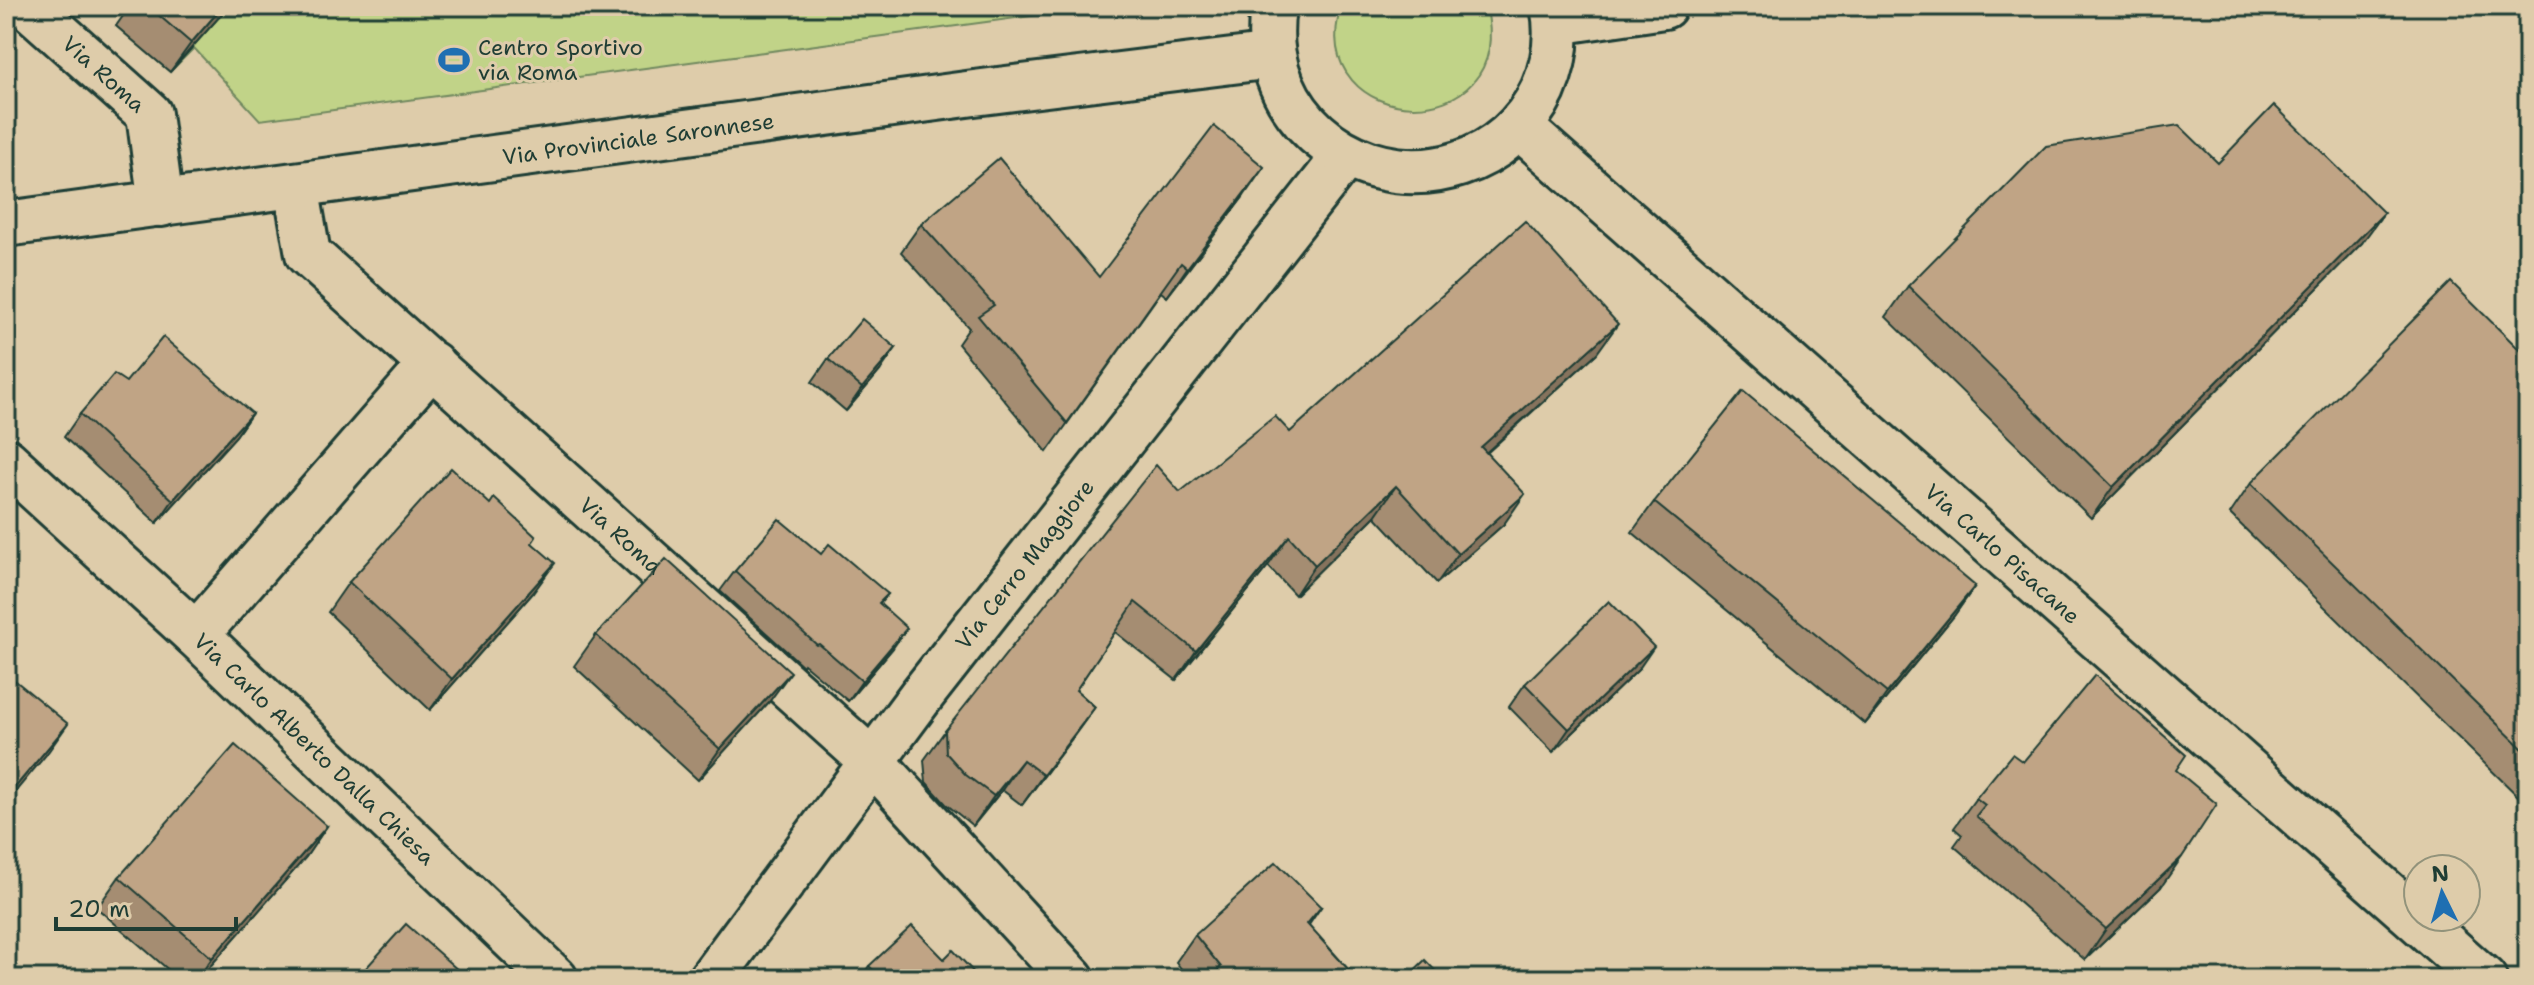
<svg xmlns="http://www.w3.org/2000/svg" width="2534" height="985" viewBox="0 0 2534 985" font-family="'Shantell Sans',sans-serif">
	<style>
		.green { fill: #c1d388; stroke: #70885e; stroke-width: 2 }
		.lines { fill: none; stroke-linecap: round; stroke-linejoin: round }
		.minor-casing { stroke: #1f3d34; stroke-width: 50 }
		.primary-casing { stroke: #1f3d34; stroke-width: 50 }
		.minor { stroke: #deccaa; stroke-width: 44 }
		.primary { stroke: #deccaa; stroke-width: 44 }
		.wall { fill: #a58d72; stroke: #1f3d34; stroke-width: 2 }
		.shaded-wall { fill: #86735d; stroke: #1f3d34; stroke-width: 2 }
		.building { fill: #c0a485; stroke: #1f3d34; stroke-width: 2 }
		.labels { text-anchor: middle; stroke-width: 6; stroke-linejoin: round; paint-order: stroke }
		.poi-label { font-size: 22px; fill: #1f3d34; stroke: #deccaa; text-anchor: start }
		.street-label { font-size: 22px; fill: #1f3d34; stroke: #deccaa }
	</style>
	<rect width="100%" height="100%" fill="#deccaa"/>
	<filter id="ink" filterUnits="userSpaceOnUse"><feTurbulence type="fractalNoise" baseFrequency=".0125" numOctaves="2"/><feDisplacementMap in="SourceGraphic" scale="16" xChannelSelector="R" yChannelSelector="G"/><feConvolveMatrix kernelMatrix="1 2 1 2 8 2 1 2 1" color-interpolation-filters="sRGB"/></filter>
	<g filter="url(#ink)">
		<!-- green -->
		<g class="green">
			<path d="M 135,6 L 1105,6 L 260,120 L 194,48 L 170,72 L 116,26 Z"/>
			<path d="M 1341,6 L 1486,6 C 1521,145 1302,136 1341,6 Z"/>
		</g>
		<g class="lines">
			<defs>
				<g id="minor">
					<path id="s1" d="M 28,6 L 149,114 L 161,204"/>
					<path id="s2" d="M 1520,127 L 2484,979"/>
					<path id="s3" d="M 296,186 L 308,254 L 874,763 L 1072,979"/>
					<path id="s4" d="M 6,461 L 196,635 L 555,979"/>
					<path d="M 196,635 L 432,364"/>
					<path id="s5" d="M 711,979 L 921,696 L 1345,156"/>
				</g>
				<g id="primary">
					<path d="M 1273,6 C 1271,22 1270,39 1273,55 C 1288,140 1378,191 1459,164 C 1496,152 1526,126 1543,90 C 1555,63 1559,35 1553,6"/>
					<path d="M 1556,22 L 1664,6"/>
					<path id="s6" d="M 6,224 L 974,93 L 1273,56"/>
				</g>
			</defs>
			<!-- minor casing -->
			<use href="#minor" class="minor-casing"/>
			<!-- primary casing -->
			<use href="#primary" class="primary-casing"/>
			<!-- minor -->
			<use href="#minor" class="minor"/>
			<!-- primary -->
			<use href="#primary" class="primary"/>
		</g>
		<!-- wall -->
		<g class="wall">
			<path d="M 130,6 L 229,6 L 170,72 L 116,26 Z"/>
			<path d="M 2218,163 L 2362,243 L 2091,518 L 1886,317 L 1908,286 Z"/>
			<path d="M 1244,196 L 1167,297 L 1161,292 L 1047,452 L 958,344 L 969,328 L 901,252 L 921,224 L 1099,277 Z"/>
			<path d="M 1597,353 L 1487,453 L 1504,524 L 1437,583 L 1375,516 L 1295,595 L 1268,566 L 1176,680 L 1115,632 L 1076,690 L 1095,707 L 1022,805 L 1002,790 L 973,826 L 946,804 L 926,782 L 924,760 L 945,731 L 1180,492 L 1290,432 Z"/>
			<path d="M 2528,358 L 2528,806 L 2230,514 L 2251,483 Z"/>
			<path d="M 828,359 L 880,371 L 846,411 L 812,382 Z"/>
			<path d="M 126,382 L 252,413 L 236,436 L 157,523 L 64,437 L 80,414 Z"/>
			<path d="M 1654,502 L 1975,586 L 1954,616 L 1865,724 L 1632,532 Z"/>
			<path d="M 532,543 L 533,593 L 430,710 L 328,612 L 349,582 Z"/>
			<path d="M 821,554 L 888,594 L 880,604 L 893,648 L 848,701 L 804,664 L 803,666 L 720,591 L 735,571 Z"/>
			<path d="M 596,635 L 769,702 L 698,780 L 574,666 Z"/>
			<path d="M 1638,670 L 1553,752 L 1509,707 L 1525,684 Z"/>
			<path d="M 2023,762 L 2176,770 L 2161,887 L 2085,960 L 1954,846 L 1962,835 L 1954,828 L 1976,798 Z"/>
			<path d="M 327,826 L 306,857 L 199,979 L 179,979 L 97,908 L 119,877 Z"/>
			<path d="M 1321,907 L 1309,925 L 1357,979 L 1189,979 L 1176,962 L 1195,935 Z"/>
			<path d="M 944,959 L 980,979 L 860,979 L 869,966 Z"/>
		</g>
		<!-- shaded-wall -->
		<g class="shaded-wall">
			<path d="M 223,6 L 229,6 L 170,72 L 191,43 Z"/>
			<path d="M 1264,167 L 1244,196 L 1167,297 L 1187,268 Z"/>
			<path d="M 2384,213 L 2362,243 L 2091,518 L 2113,487 Z"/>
			<path d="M 1618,324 L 1597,353 L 1460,476 L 1481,447 Z"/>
			<path d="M 896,348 L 880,371 L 846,411 L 862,388 Z"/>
			<path d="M 252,413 L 236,436 L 157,523 L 173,500 Z"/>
			<path d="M 1396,486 L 1375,516 L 1295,595 L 1315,565 Z"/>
			<path d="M 1525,494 L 1504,524 L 1437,583 L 1458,554 Z"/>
			<path d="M 1289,536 L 1268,566 L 1176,680 L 1196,651 Z"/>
			<path d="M 555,563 L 533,593 L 430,710 L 452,679 Z"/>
			<path d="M 1975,586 L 1954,616 L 1865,724 L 1887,693 Z"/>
			<path d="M 907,628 L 893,648 L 848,701 L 862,681 Z"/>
			<path d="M 1654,647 L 1638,670 L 1553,752 L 1569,729 Z"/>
			<path d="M 791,672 L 769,702 L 698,780 L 720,749 Z"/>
			<path d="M 1095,707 L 1074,736 L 1022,805 L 1043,775 Z"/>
			<path d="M 68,724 L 46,755 L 6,803 L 6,798 Z"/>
			<path d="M 1023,760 L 1002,790 L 973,826 L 994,796 Z"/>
			<path d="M 327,826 L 306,857 L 199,979 L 197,979 L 212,958 Z"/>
			<path d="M 2182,857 L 2161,887 L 2085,960 L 2106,929 Z"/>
		</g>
		<!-- building -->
		<g class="building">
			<path d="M 148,6 L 223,6 L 191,43 Z"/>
			<path d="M 2274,105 L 2384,213 L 2113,487 L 1908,286 L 2046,146 L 2179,125 L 2218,163 Z"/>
			<path d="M 1214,126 L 1264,167 L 1187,268 L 1181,263 L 1067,423 L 978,316 L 994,305 L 921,224 L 999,158 L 1099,277 Z"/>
			<path d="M 1525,221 L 1618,324 L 1481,447 L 1525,494 L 1458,554 L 1396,486 L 1315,565 L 1289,536 L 1196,651 L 1135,602 L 1076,690 L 1095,707 L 1043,775 L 1023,760 L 994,796 L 966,775 L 946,753 L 945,731 L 1156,465 L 1180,492 L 1275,416 L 1290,432 Z"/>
			<path d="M 2451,282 L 2528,358 L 2528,754 L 2251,483 Z"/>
			<path d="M 862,319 L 896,348 L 862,388 L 828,359 Z"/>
			<path d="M 163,337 L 252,413 L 173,500 L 80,414 L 114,374 L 126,382 Z"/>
			<path d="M 1743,391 L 1975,586 L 1887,693 L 1654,502 Z"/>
			<path d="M 451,468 L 490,504 L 494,498 L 536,537 L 532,543 L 555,563 L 452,679 L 349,582 Z"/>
			<path d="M 779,519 L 821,554 L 829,544 L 888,594 L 879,603 L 907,628 L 862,681 L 819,644 L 817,645 L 735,571 Z"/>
			<path d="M 666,559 L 791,672 L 720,749 L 596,635 Z"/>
			<path d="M 1609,601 L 1654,647 L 1569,729 L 1525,684 Z"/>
			<path d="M 6,673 L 68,724 L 6,798 Z"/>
			<path d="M 2095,675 L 2186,755 L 2176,770 L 2217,804 L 2182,857 L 2106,929 L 1976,816 L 1985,805 L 1976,798 L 2012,754 L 2023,762 Z"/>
			<path d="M 235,745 L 327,826 L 212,958 L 119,877 Z"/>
			<path d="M 1276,862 L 1321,907 L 1307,924 L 1357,979 L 1223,979 L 1216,972 L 1221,967 L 1195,935 Z"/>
			<path d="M 406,924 L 468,979 L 356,979 Z"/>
			<path d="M 912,926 L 944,959 L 953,950 L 980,979 L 867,979 L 874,971 L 869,966 Z"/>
			<path d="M 1425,960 L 1443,979 L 1405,979 Z"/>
		</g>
	</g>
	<!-- icons -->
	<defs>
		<symbol id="stadium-bare" viewBox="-9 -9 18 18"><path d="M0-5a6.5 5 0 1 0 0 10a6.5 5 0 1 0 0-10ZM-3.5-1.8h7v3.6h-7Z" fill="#1f6fb2" stroke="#deccaa" stroke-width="2.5" paint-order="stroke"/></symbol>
	</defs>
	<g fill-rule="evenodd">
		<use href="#stadium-bare" x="432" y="38" width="44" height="44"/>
	</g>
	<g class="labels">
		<!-- poi labels -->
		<g class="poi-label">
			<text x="478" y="55">Centro Sportivo<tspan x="478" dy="25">via Roma</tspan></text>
		</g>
		<!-- street labels -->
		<g class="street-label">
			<text dy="8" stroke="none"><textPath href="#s1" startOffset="102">Via Roma</textPath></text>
			<text dy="8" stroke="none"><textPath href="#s6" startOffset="638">Via Provinciale Saronnese</textPath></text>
			<text dy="8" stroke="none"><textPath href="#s3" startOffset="490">Via Roma</textPath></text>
			<text dy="8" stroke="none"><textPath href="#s2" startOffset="644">Via Carlo Pisacane</textPath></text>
			<text dy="8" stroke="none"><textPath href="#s5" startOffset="520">Via Cerro Maggiore</textPath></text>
			<text dy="8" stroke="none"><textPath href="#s4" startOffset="422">Via Carlo Alberto Dalla Chiesa</textPath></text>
		</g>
	</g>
	<!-- margin -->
	<rect width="2534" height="985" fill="none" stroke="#deccaa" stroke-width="32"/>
	<rect x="16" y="16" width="2502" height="953" fill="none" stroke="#1f3d34" stroke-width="3" filter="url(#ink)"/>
	<!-- north arrow -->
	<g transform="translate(2442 893) rotate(355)"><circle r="38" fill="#deccaa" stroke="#92937b" stroke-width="2"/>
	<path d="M0-6L14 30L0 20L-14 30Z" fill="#1f6fb2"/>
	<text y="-12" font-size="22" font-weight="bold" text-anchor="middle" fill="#1f3d34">N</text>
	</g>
	<!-- scale -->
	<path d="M56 917v12h180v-12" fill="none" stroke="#1f3d34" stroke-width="4"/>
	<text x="68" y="917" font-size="24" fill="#1f3d34" stroke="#deccaa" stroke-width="6" paint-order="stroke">20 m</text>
</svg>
